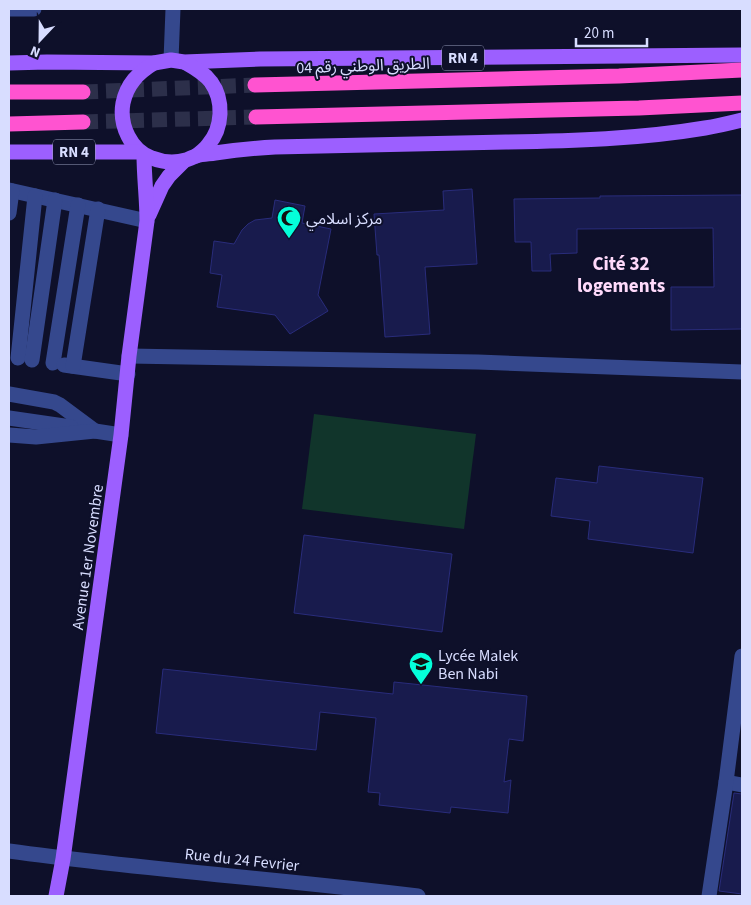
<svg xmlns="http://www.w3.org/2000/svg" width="751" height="905" viewBox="0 0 751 905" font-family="'Source Sans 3','Noto Sans Arabic',sans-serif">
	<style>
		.green { fill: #11352b }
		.building { fill: #181b4d; stroke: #292c7b }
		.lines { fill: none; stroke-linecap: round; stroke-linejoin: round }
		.highway-tunnel { stroke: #2c2f4a; stroke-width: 15; stroke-dasharray: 15 8; stroke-linecap: butt }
		.minor { stroke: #35488d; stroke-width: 15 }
		.major { stroke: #9c5fff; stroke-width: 15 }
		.highway { stroke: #ff53d0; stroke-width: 15 }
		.labels { text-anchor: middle; stroke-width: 4; stroke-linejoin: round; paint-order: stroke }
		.shield { fill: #0e102a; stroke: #9ba0bf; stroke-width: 1 }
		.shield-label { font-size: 15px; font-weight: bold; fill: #d8ddff }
		.street-label { font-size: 16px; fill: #d8ddff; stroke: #0e102a }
		.poi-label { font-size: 16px; fill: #d8ddff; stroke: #0e102a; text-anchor: start }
		.quarter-label { font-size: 19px; font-weight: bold; fill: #ffdafb; stroke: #0e102a }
	</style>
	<rect width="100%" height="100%" fill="#0e102a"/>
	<!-- green -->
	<path class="green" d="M 314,414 L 476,434 L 464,529 L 302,509 Z"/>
	<!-- building -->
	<g class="building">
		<path d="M 472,189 L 477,264 L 425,267 L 430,334 L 385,337 L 379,255 L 377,255 L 374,214 L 444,210 L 443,191 Z"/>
		<path d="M 742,195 L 742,329 L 671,330 L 671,287 L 714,287 L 713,228 L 577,229 L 577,253 L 550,254 L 551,271 L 532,271 L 531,242 L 515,242 L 514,199 L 600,198 L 600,196 Z"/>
		<path d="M 275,200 L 305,206 L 302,223 L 331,229 L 318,295 L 328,311 L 290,334 L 275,315 L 217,307 L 222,275 L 210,273 L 214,241 L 234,244 L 242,230 L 248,224 L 255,220 L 272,218 Z"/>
		<path d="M 599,466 L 703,478 L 693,553 L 588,539 L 590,521 L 551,516 L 556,478 L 597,483 Z"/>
		<path d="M 304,535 L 452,554 L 442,632 L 294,613 Z"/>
		<path d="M 163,669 L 393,694 L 394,682 L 527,696 L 523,741 L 509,739 L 504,782 L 511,780 L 508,813 L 451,807 L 450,813 L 379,805 L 380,793 L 368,792 L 376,718 L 320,712 L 316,750 L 156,733 Z"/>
		<path d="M 734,793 L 742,794 L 742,894 L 719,891 Z"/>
	</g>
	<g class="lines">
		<!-- highway-tunnel -->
		<g class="highway-tunnel">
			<path d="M 83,92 L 255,85"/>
			<path d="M 83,122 L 256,117"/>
		</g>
		<!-- minor -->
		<g class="minor">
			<path d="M 9,9 L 34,9"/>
			<path d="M 171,60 L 173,9"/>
			<path d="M 9,190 L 147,221"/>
			<path d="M 9,213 L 12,191"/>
			<path d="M 129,356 L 478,362 L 742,372"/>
			<path d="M 18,358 L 35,196"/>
			<path d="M 32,360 L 55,200"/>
			<path d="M 53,363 L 78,205"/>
			<path d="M 64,365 L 128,374"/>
			<path d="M 73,366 L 98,209"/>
			<path d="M 9,394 L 54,402 L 60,405 L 95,431"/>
			<path d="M 9,418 L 71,427"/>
			<path d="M 9,435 L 36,437 L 95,431 L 121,435"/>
			<path d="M 726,782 L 742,785"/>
			<path d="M 9,851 C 145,870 282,879 418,896"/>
			<path d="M 709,896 L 726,782 L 742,656"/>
		</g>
		<!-- major -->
		<g class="major">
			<path d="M 9,63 L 47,62 L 154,63 L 171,60 L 184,62 L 260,59 L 742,55"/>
			<path d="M 154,63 C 138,73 127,84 123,103 C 119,125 131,151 152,158 C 162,162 175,163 186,160 C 189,159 193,157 196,156 C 202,154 209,154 215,153 C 235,150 255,148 275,147 C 352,145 429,144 506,142 C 572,141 640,139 705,128 C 718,126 730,123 742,120"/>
			<path d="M 186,63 C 195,68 204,73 211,82 C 224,100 223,128 208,145 C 205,149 200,153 196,156"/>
			<path d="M 9,152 L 140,152"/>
			<path d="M 149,215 L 162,186 L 169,176 L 184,161"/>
			<path d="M 56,896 L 63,859 L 121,435 L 129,356 L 147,221 C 147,199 144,177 144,155"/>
		</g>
		<!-- highway -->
		<g class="highway">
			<path d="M 255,85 L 619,76 L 742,70"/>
			<path d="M 9,92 L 83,92"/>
			<path d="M 256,117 L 639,108 L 742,103"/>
			<path d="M 9,124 L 83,122"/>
		</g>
	</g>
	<!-- icons -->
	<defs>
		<symbol id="mosque-pin" viewBox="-11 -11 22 30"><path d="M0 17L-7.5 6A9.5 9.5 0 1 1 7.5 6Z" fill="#04ffda" stroke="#0e102a"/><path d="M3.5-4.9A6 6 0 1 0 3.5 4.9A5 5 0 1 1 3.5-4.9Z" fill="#111"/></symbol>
		<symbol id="school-pin" viewBox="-11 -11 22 30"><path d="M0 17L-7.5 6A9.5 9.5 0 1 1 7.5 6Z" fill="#04ffda" stroke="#0e102a"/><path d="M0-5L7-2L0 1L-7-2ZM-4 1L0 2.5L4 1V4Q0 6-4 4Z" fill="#111"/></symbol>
	</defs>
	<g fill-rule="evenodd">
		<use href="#mosque-pin" x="275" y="204" width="28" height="38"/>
		<use href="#school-pin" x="407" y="650" width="28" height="38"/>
	</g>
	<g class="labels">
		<!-- shield labels -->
		<g class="shield">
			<rect x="442" y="45.5" width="42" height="25" rx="4"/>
			<rect x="53" y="139.5" width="42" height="25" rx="4"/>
		</g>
		<g class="shield-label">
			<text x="463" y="63">RN 4</text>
			<text x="74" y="157">RN 4</text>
		</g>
		<!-- street labels -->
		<g class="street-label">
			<text transform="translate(363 65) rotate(-2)" y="6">الطريق الوطني رقم 04</text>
			<text transform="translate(87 557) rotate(-82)" y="6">Avenue 1er Novembre</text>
			<text transform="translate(242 859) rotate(6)" y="6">Rue du 24 Fevrier</text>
		</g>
		<!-- poi labels -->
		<g class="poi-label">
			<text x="306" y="224">مركز اسلامي</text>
			<text x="438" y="661">Lycée Malek<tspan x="438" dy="18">Ben Nabi</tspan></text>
		</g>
		<!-- quarter labels -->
		<g class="quarter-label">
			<text x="621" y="270">Cité 32<tspan x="621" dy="22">logements</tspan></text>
		</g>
	</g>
	<!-- border -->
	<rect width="751" height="905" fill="none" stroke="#d8ddff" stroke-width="20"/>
	<!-- north arrow -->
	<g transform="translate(40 40) rotate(202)" stroke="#0e102a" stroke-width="4" paint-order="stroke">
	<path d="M0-4L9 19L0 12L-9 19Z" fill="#d8ddff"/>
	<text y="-8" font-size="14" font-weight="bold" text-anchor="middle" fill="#d8ddff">N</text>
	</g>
	<!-- scale -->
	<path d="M576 38v8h71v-8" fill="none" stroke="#d8ddff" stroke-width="2.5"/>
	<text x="584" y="38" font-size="15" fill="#d8ddff" stroke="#0e102a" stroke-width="4" paint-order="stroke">20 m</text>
</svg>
